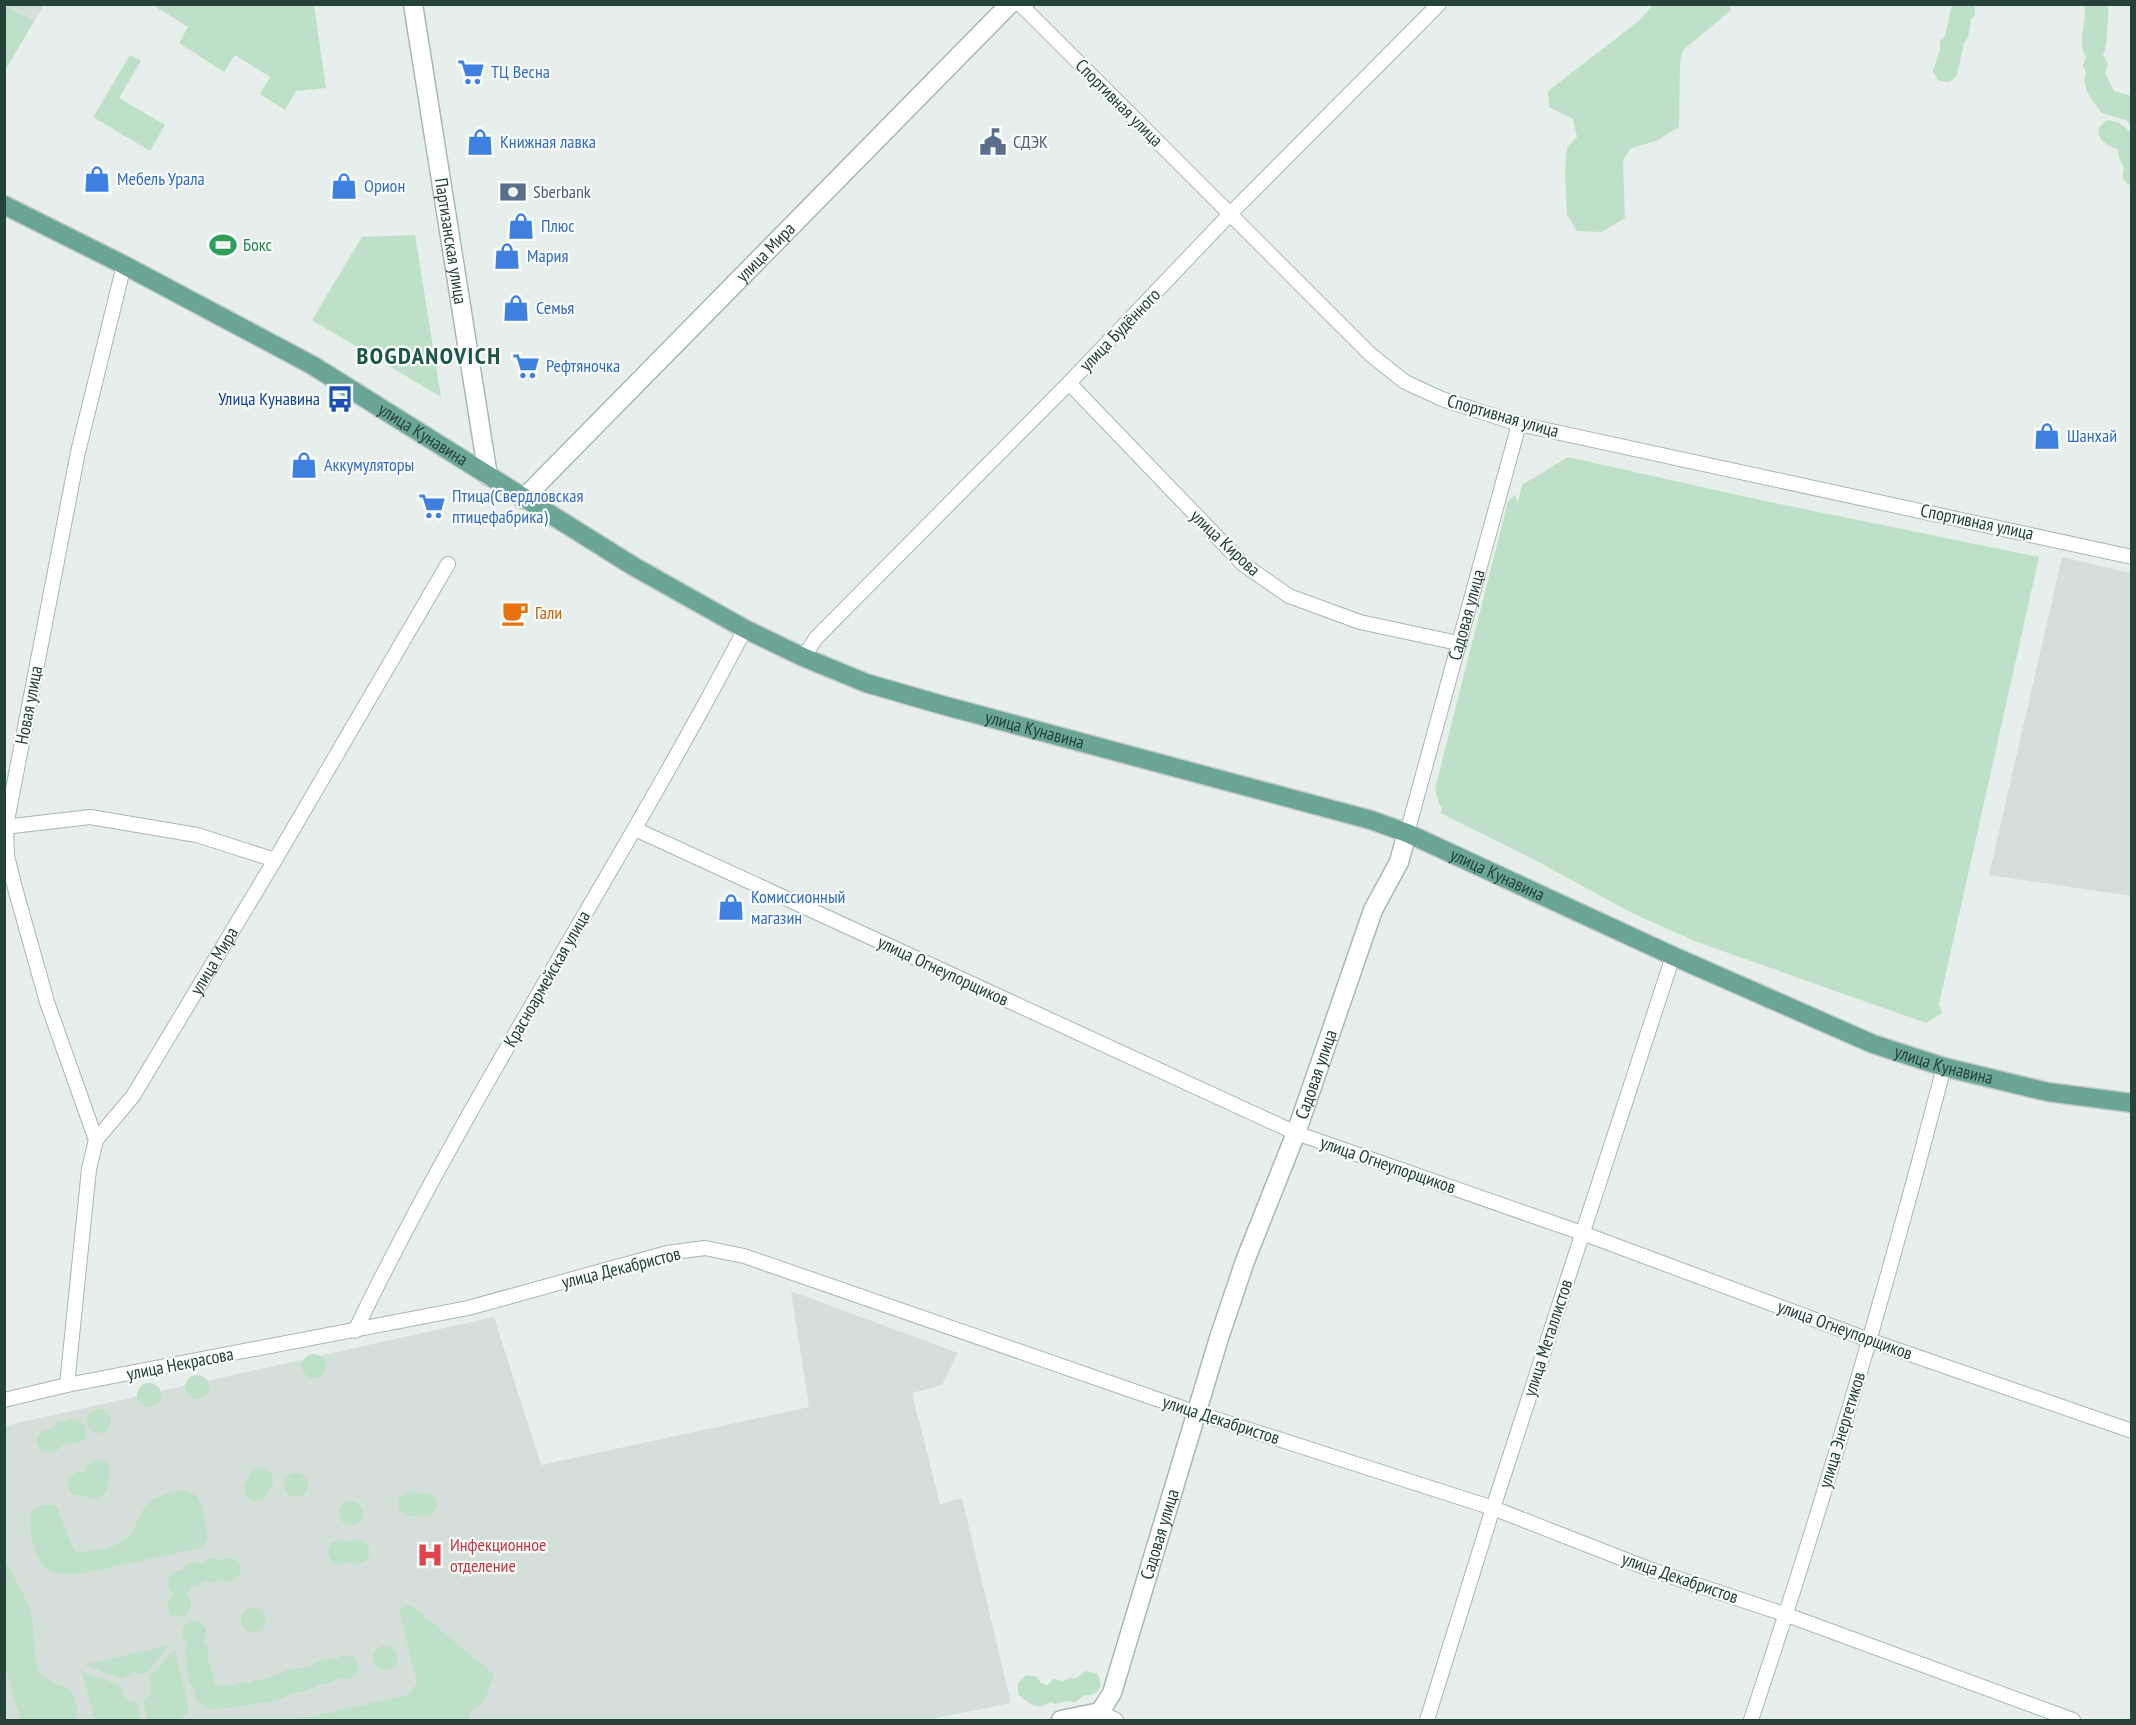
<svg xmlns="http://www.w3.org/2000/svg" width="2136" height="1725" viewBox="0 0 2136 1725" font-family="'PT Sans Narrow',sans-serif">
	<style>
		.built { fill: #d4dfda }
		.green { fill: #bfe0c8 }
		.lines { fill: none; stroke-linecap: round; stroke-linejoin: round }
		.street-casing { stroke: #a8b8b2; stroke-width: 16 }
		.secondary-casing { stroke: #a4bbb3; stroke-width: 21 }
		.primary-casing { stroke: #c2cac8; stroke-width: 21 }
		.street { stroke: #fff; stroke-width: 14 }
		.secondary { stroke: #fff; stroke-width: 18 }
		.primary { stroke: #6aa596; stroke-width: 18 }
		.labels { text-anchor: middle; stroke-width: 4.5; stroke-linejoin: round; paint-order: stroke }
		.shop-label { font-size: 18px; fill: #366cbe; stroke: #f7fbf9; text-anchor: start }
		.street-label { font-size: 18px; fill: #24423a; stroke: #f7fbf9 }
		.service-label { font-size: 18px; fill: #4e5e75; stroke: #f7fbf9; text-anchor: start }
		.leisure-label { font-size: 18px; fill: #27864d; stroke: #f7fbf9; text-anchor: start }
		.transit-label { font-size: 18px; fill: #164399; stroke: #f7fbf9; text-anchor: end }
		.food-label { font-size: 18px; fill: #c56008; stroke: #f7fbf9; text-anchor: start }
		.health-label { font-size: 18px; fill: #be3a42; stroke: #f7fbf9; text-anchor: start }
		.district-label { font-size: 24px; font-weight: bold; letter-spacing: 1.5px; fill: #1f5548; stroke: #f7fbf9 }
	</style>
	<rect width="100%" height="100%" fill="#e6efeb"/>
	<!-- built -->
	<g class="built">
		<path d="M 5,5 L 44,5 L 5,70 Z"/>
		<path d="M 2062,557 L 2131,573 L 2131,896 L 1989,875 Z"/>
		<path d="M 791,1291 L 958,1353 L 942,1385 L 912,1393 L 940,1504 L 962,1498 L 1011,1703 L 927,1720 L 5,1720 L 4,1426 L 494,1317 L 541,1465 L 809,1407 Z"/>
	</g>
	<!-- green -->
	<g class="green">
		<path d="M 157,5 L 314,5 L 326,88 L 296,91 L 285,110 L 260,94 L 270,77 L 235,55 L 224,72 L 179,43 L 188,27 L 156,7 Z"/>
		<path d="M 1653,5 L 1730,5 L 1731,10 C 1715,24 1700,36 1683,50 L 1680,63 L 1679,127 L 1656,141 L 1631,148 L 1623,160 L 1625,218 L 1602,232 L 1577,231 L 1567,215 L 1565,172 L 1567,147 L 1577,137 L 1573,119 L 1549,107 L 1548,91 L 1640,20 Z"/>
		<path d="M 1952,5 L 1977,5 L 1975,6 L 1975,15 L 1971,19 L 1968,38 L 1964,43 L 1957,75 C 1952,82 1947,84 1938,80 L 1933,71 L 1940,50 L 1940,41 L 1945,36 Z"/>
		<path d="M 2084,5 L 2108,5 C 2109,11 2107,50 2103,55 L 2108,64 L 2105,73 L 2114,91 L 2131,96 L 2131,127 L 2126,120 L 2102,113 C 2094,103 2080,86 2086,73 L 2083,65 L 2086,56 C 2077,44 2085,27 2085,14 C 2085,11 2084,8 2084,5 Z"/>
		<path d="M 5,6 L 34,21 L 5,70 Z"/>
		<path d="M 130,55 L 141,61 L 119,98 L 165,125 L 150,151 L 93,117 Z"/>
		<path d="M 2107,120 L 2118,122 L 2131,132 L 2131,186 C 2123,182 2121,175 2124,168 L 2119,158 L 2118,150 C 2108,145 2096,141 2099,127 Z"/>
		<path d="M 415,235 L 441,397 L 312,320 L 362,237 Z"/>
		<path d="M 1568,457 L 1765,501 L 2039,557 L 1939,1004 L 1942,1013 L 1926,1023 L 1697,942 L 1632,913 L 1535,860 L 1440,813 L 1442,807 L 1439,804 L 1435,789 L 1508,501 L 1515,495 L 1518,502 L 1522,485 Z"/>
		<circle cx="314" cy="1366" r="12"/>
		<circle cx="197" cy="1387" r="12"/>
		<circle cx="149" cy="1395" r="12"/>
		<circle cx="99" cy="1421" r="12"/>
		<path d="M 71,1419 L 77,1419 L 85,1426 C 90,1443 81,1441 69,1443 C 62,1444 59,1450 52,1453 L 41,1451 L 36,1442 L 41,1432 L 50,1429 L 59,1421 L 67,1422 Z"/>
		<path d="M 95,1460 C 119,1459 108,1480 106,1492 L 97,1499 L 72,1494 L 67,1485 L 68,1479 L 76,1472 L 85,1473 L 90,1463 Z"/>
		<path d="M 263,1467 L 272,1474 L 273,1485 L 264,1499 L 253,1502 L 245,1496 L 244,1485 L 253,1470 Z"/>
		<circle cx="296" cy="1485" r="12"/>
		<path d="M 183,1490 L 198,1496 L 204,1514 L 208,1540 L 200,1548 L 79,1574 C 70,1574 59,1575 51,1571 C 33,1562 27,1528 32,1511 L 40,1505 L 55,1505 C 65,1520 66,1541 77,1552 C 99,1552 122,1548 134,1528 C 138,1521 140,1513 145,1507 C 154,1496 169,1493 183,1490 Z"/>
		<path d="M 412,1491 C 422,1496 433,1489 437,1504 L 433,1514 C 425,1518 416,1516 407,1516 L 399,1510 L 398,1499 L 406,1492 Z"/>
		<circle cx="351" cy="1513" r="12"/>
		<path d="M 354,1539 C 367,1538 374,1550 366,1561 L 355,1564 L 349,1561 L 343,1565 L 332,1563 L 327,1553 L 331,1543 L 341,1540 L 348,1543 Z"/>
		<path d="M 210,1558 C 213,1558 216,1560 219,1560 C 228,1560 232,1555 240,1564 L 240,1575 L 232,1582 L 222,1580 L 211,1583 L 205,1580 L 197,1586 L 192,1586 L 186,1594 L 191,1599 L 191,1610 L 183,1617 L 172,1615 C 166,1608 166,1600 174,1594 L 169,1589 C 166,1578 171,1571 182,1570 C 187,1561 194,1560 202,1565 Z"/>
		<path d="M 5,1559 C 13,1577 26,1595 31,1614 C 35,1630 33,1662 40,1673 C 50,1687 70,1681 75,1700 C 77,1707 78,1712 76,1718 L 71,1720 L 22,1720 L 20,1717 L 5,1668 Z"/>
		<path d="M 411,1605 L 494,1675 L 485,1699 L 471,1712 L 467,1720 L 295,1720 L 409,1695 L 417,1683 L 399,1609 Z"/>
		<circle cx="253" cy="1620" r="12"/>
		<path d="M 191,1621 L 202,1623 C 208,1630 208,1635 203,1642 L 208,1647 L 208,1659 L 214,1677 L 213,1682 L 216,1686 L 236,1685 L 241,1682 L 249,1683 L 255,1680 L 262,1680 L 288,1670 L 310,1666 L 317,1661 L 331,1658 L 336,1660 L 343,1655 L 354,1657 C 361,1665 360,1674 350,1679 L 340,1677 C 333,1684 326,1683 318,1685 C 317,1685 312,1689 310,1689 C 303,1692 294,1692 288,1695 C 284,1697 280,1700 275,1701 C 268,1703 260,1702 253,1704 C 238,1707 224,1709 208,1709 L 195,1699 L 194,1689 L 190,1684 L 186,1667 L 187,1661 L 184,1654 L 188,1644 C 180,1636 180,1627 191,1621 Z"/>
		<path d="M 170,1645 L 145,1674 L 133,1672 L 123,1679 L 84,1665 Z"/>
		<circle cx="385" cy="1658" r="12"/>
		<path d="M 175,1649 L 188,1706 L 188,1713 L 179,1720 L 148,1720 L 143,1701 C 152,1696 153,1687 149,1678 Z"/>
		<path d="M 1085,1671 L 1096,1673 C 1106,1685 1098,1697 1084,1695 L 1076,1702 L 1066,1701 L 1055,1704 L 1050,1702 C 1039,1712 1027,1703 1018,1694 L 1018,1683 L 1026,1675 L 1037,1677 L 1041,1683 L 1047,1685 L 1054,1679 L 1064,1681 L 1069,1678 L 1077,1678 Z"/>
		<path d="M 82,1672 L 121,1685 C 121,1695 126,1702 137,1703 L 141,1720 L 95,1720 Z"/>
	</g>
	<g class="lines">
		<defs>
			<g id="street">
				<path d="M 1020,4 L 1371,355 L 1405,382 L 1442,399 L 1519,424 L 2132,557"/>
				<path d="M 1069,383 L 1243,564 L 1289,596 L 1360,622 L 1458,643"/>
				<path d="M 803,657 L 817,637 L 1069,383 L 1230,214 L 1439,4"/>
				<path d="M 4,827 L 90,817 L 197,835 L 275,860"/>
				<path d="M 635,829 L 1296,1133 L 1582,1233 L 1869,1340 L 2132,1431"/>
				<path id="s1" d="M 1407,833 L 1519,424"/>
				<path d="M 96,1140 L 47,1002 L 15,888 L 7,856 L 6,826 L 78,452 L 124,265"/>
				<path d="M 355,1331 C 471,1090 621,867 745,629"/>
				<path id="s2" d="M 67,1385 L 89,1169 L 96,1140 L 133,1096 L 275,860 L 448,564"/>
				<path d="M 4,1400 L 67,1385 L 468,1308 L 667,1253 L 705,1248 L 744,1256 L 1197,1413 L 1493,1508 L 1649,1569 L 1787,1615 L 2073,1720"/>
				<path d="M 1097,1720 L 1100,1712 L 1116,1720"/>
				<path d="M 1427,1720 L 1493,1508 L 1673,956"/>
				<path d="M 1751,1720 C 1823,1505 1887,1287 1944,1067"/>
			</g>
			<g id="secondary">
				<path id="s3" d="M 413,4 L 488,476"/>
				<path id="s4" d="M 523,499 L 1010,4"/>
				<path id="s5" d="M 1061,1720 L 1100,1712 L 1112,1693 L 1219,1338 L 1245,1261 L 1296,1133 L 1373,910 L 1399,862 L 1407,833"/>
			</g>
			<g id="primary">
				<path id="s6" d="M 4,205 L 124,265 L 312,365 L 633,566 L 745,629 L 803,657 L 866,683 L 942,705 L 1371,820 L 1407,833 L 1673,956 L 1873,1044 L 1944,1067 L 2048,1092 L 2132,1103"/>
			</g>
		</defs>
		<!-- street casing -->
		<use href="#street" class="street-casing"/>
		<!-- secondary casing -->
		<use href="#secondary" class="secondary-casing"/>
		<!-- primary casing -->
		<use href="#primary" class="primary-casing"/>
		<!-- street -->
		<use href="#street" class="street"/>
		<!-- secondary -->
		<use href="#secondary" class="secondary"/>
		<!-- primary -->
		<use href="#primary" class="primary"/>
	</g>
	<!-- icons -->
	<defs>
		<symbol id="supermarket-bare" viewBox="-9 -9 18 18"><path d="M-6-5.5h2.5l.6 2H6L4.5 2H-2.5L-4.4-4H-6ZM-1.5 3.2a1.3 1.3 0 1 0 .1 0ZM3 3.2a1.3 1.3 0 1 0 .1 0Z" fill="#3f7fe0" stroke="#f7fbf9" stroke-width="2.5" paint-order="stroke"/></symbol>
		<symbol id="shop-bare" viewBox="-9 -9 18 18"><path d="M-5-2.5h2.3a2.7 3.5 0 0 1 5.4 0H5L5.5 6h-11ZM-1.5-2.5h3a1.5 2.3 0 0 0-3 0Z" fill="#3f7fe0" stroke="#f7fbf9" stroke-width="2.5" paint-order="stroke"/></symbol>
		<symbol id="civic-bare" viewBox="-9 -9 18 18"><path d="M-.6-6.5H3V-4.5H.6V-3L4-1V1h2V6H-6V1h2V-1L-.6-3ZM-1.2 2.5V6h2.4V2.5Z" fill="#5c6f8a" stroke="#f7fbf9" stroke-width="2.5" paint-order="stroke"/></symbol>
		<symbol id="bank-bare" viewBox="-9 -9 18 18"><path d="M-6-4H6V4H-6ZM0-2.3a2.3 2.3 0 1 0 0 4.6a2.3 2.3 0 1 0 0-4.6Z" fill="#5c6f8a" stroke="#f7fbf9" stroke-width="2.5" paint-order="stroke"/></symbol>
		<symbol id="stadium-bare" viewBox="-9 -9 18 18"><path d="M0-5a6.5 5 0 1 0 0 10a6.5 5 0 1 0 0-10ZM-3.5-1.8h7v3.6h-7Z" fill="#2e9e5b" stroke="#f7fbf9" stroke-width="2.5" paint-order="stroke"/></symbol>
		<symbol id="bus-bare" viewBox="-9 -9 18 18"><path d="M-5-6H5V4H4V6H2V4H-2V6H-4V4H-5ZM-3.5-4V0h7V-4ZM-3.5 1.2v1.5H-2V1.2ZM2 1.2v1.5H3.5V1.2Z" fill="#1a4fb4" stroke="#f7fbf9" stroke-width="2.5" paint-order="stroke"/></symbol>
		<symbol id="cafe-bare" viewBox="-9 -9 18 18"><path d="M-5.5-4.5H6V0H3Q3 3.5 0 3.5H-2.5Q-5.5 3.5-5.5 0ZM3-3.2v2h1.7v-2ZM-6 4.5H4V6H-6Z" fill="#e8710a" stroke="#f7fbf9" stroke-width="2.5" paint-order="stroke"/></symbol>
		<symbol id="hospital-bare" viewBox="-9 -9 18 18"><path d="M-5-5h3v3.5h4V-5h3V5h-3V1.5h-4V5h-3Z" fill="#e0444e" stroke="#f7fbf9" stroke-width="2.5" paint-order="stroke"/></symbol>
	</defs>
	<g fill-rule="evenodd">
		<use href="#supermarket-bare" x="452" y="53" width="38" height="38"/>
		<use href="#shop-bare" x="461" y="123" width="38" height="38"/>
		<use href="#civic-bare" x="974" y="123" width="38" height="38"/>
		<use href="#shop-bare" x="78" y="160" width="38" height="38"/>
		<use href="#shop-bare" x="325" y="167" width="38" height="38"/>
		<use href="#bank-bare" x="494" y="173" width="38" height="38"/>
		<use href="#shop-bare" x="502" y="207" width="38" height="38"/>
		<use href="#stadium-bare" x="204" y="226" width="38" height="38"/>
		<use href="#shop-bare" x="488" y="237" width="38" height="38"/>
		<use href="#shop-bare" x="497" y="289" width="38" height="38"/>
		<use href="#supermarket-bare" x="507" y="347" width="38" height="38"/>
		<use href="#bus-bare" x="321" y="380" width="38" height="38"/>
		<use href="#shop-bare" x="2028" y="417" width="38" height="38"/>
		<use href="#shop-bare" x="285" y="446" width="38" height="38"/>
		<use href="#supermarket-bare" x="413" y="487" width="38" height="38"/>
		<use href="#cafe-bare" x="496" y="594" width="38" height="38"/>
		<use href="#shop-bare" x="712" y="888" width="38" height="38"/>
		<use href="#hospital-bare" x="411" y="1536" width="38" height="38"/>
	</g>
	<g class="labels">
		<!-- shop labels -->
		<g class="shop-label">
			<text x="491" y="78">ТЦ Весна</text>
			<text x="500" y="148">Книжная лавка</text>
			<text x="117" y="185">Мебель Урала</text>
			<text x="364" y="192">Орион</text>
			<text x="541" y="232">Плюс</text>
			<text x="527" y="262">Мария</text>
			<text x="536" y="314">Семья</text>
			<text x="546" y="372">Рефтяночка</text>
			<text x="2067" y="442">Шанхай</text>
			<text x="324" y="471">Аккумуляторы</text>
			<text x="452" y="502">Птица(Свердловская<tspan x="452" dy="21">птицефабрика)</tspan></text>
			<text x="751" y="903">Комиссионный<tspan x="751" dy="21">магазин</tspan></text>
		</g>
		<!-- street labels -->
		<g class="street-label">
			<text transform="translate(1119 103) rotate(45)" y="6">Спортивная улица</text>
			<text dy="6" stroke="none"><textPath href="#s3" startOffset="240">Партизанская улица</textPath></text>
			<text dy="6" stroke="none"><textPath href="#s4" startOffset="346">улица Мира</textPath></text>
			<text transform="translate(1120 330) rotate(-46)" y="6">улица Будённого</text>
			<text transform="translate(1503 416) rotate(16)" y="6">Спортивная улица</text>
			<text dy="6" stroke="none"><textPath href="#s6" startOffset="478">улица Кунавина</textPath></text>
			<text transform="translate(1977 522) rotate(12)" y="6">Спортивная улица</text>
			<text transform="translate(1225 543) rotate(43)" y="6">улица Кирова</text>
			<text dy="6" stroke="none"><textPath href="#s1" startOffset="226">Садовая улица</textPath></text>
			<text transform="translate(29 705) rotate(-79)" y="6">Новая улица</text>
			<text dy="6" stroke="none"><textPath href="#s6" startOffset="1162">улица Кунавина</textPath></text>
			<text dy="6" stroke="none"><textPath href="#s6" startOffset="1648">улица Кунавина</textPath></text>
			<text dy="6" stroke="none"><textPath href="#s2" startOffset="462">улица Мира</textPath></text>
			<text transform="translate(943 971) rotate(25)" y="6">улица Огнеупорщиков</text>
			<text transform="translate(547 979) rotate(-60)" y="6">Красноармейская улица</text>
			<text dy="6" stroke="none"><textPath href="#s6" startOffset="2134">улица Кунавина</textPath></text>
			<text dy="6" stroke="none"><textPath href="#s5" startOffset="714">Садовая улица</textPath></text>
			<text transform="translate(1388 1165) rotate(19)" y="6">улица Огнеупорщиков</text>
			<text transform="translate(621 1268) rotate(-14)" y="6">улица Декабристов</text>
			<text transform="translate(1845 1330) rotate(20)" y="6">улица Огнеупорщиков</text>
			<text transform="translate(1548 1338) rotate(-72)" y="6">улица Металлистов</text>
			<text transform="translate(180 1364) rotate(-11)" y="6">улица Некрасова</text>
			<text transform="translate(1221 1420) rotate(18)" y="6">улица Декабристов</text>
			<text transform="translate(1842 1430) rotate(-73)" y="6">улица Энергетиков</text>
			<text dy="6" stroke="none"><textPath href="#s5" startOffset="228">Садовая улица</textPath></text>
			<text transform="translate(1680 1578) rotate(19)" y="6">улица Декабристов</text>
		</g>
		<!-- service labels -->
		<g class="service-label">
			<text x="1013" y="148">СДЭК</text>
			<text x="533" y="198">Sberbank</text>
		</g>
		<!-- leisure labels -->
		<g class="leisure-label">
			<text x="243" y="251">Бокс</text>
		</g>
		<!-- transit labels -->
		<g class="transit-label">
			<text x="320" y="405">Улица Кунавина</text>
		</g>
		<!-- food labels -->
		<g class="food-label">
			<text x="535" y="619">Гали</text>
		</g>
		<!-- health labels -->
		<g class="health-label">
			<text x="450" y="1551">Инфекционное<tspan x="450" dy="21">отделение</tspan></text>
		</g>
		<!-- district labels -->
		<g class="district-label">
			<text x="429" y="364">BOGDANOVICH</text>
		</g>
	</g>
	<!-- border -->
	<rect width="2136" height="1725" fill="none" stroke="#24423a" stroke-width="12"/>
</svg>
